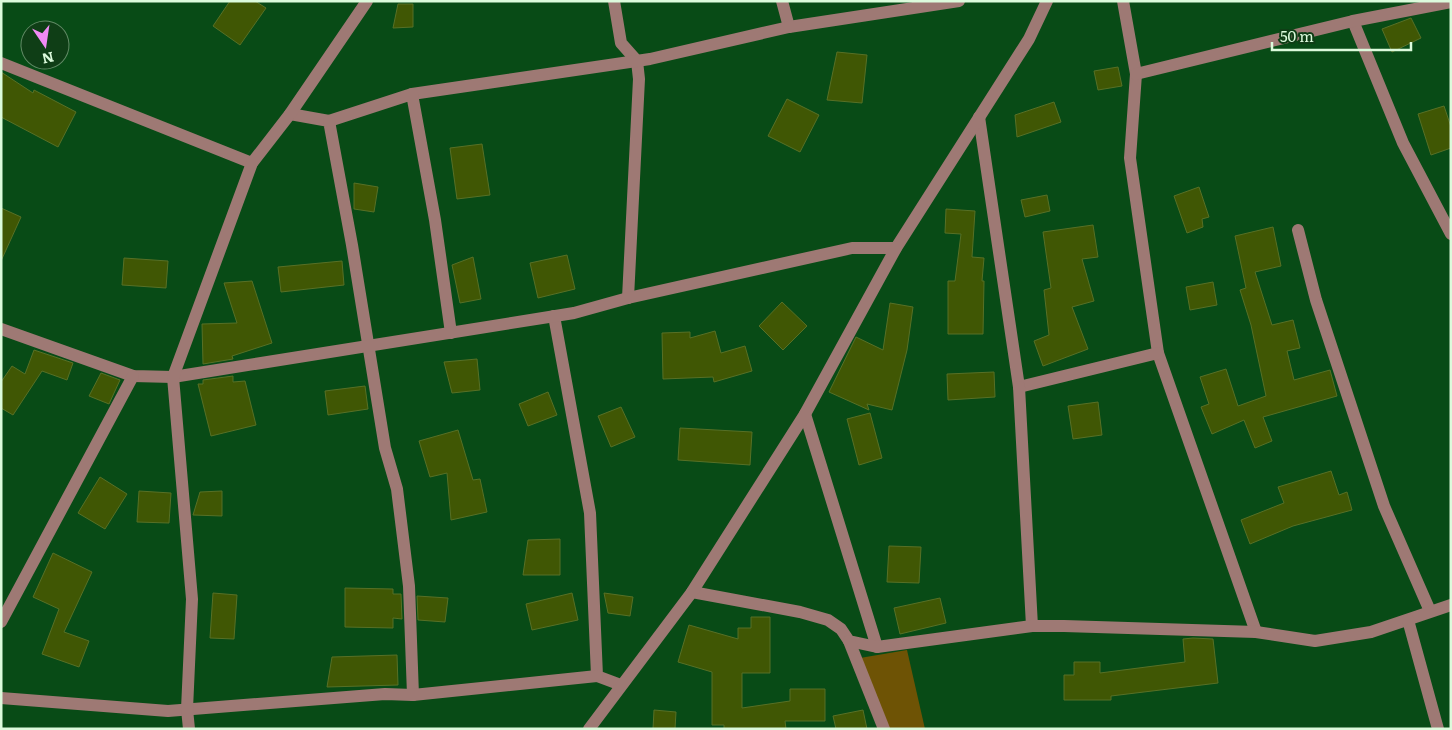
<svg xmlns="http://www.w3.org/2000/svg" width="1452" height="730" viewBox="0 0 1452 730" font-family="Literata,serif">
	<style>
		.green { fill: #6e5305 }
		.building { fill: #405704; stroke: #577026 }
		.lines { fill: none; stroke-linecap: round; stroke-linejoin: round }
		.minor { stroke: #9e7974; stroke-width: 12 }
	</style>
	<rect width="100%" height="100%" fill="#084b16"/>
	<!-- green -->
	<path class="green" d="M 907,650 L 925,729 L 880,729 L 860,658 Z"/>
	<!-- building -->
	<g class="building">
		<path d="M 230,1 L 255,1 L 266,8 L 240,45 L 213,26 Z"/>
		<path d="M 398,4 L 413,4 L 413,27 L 393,28 Z"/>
		<path d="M 1411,18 L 1421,38 L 1392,52 L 1382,29 Z"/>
		<path d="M 837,52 L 867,55 L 862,103 L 827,100 Z"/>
		<path d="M 1118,67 L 1122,86 L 1098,90 L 1094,71 Z"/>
		<path d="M 1,72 L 33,93 L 34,90 L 76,112 L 58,147 L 1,117 Z"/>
		<path d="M 787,99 L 819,115 L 800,152 L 768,136 Z"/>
		<path d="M 1054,102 L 1061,122 L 1017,137 L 1015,115 Z"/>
		<path d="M 1444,106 L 1451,127 L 1451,148 L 1431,155 L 1418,114 Z"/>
		<path d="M 482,144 L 490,195 L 457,199 L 450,148 Z"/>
		<path d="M 354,183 L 378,187 L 374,212 L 354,209 Z"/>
		<path d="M 1199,187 L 1209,217 L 1202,219 L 1203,227 L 1187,233 L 1174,196 Z"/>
		<path d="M 1047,195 L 1050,211 L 1025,217 L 1021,200 Z"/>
		<path d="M 1,208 L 21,217 L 1,261 Z"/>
		<path d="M 946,209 L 975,211 L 972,257 L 984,258 L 982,281 L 984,281 L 983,334 L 948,334 L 948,281 L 955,281 L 961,234 L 945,233 Z"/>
		<path d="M 1093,225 L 1098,257 L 1082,259 L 1094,301 L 1072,307 L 1088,349 L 1043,366 L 1034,341 L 1049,335 L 1044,290 L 1051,288 L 1043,232 Z"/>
		<path d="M 1273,227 L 1281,266 L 1255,272 L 1272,325 L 1293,320 L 1300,348 L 1287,351 L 1294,380 L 1330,370 L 1337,396 L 1263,417 L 1272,441 L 1255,448 L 1244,420 L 1212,434 L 1201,407 L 1209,404 L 1200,377 L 1226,369 L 1238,406 L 1266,396 L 1251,325 L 1240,290 L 1246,288 L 1235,236 Z"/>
		<path d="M 567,255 L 575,289 L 538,298 L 530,263 Z"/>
		<path d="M 473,257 L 481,299 L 460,303 L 452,265 Z"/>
		<path d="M 124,258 L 168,261 L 166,288 L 122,285 Z"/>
		<path d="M 342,261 L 344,285 L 281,292 L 278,267 Z"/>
		<path d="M 252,281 L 272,343 L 232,356 L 233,359 L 203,364 L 202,324 L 237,323 L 224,283 Z"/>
		<path d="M 1213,282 L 1217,305 L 1190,310 L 1186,287 Z"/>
		<path d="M 782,302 L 807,326 L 783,350 L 759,326 Z"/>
		<path d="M 890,303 L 913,307 L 907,350 L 892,410 L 867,404 L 869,410 L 829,392 L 856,337 L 883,350 Z"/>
		<path d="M 715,331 L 721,353 L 745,346 L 752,371 L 714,382 L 713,377 L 663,379 L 662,333 L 690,332 L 690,338 Z"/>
		<path d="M 34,350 L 73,363 L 67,380 L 42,371 L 13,415 L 1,408 L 1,382 L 12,366 L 25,374 Z"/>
		<path d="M 477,359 L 480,390 L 452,393 L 444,362 Z"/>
		<path d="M 994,372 L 995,397 L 948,400 L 947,374 Z"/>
		<path d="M 101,373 L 120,380 L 109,404 L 89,396 Z"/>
		<path d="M 233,376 L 233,382 L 245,381 L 256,425 L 211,436 L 198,384 L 203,384 L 203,380 Z"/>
		<path d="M 365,386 L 368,409 L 328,415 L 325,391 Z"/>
		<path d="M 548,392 L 557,415 L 528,426 L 519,404 Z"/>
		<path d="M 1098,402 L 1102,435 L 1073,439 L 1068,406 Z"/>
		<path d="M 621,407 L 635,437 L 611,447 L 598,416 Z"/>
		<path d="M 870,413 L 882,458 L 859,465 L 847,419 Z"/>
		<path d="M 680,428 L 752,432 L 750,465 L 678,460 Z"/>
		<path d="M 458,430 L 473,480 L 480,479 L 487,512 L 451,520 L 447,473 L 430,477 L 419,441 Z"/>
		<path d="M 1331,471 L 1339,495 L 1347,492 L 1352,510 L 1293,526 L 1250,544 L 1241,520 L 1284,503 L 1278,487 Z"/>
		<path d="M 100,477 L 127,494 L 105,529 L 78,513 Z"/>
		<path d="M 139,491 L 171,493 L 169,523 L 137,522 Z"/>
		<path d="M 222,491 L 222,516 L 193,515 L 200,492 Z"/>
		<path d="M 560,539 L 560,575 L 523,575 L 528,540 Z"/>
		<path d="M 889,546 L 921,547 L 919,583 L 887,582 Z"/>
		<path d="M 53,553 L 92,572 L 64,632 L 89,641 L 79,667 L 42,654 L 59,609 L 33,597 Z"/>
		<path d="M 345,588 L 393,589 L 393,594 L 401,594 L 402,619 L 393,618 L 393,628 L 345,627 Z"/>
		<path d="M 213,593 L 237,595 L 234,639 L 210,638 Z"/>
		<path d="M 572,593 L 578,620 L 532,630 L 526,604 Z"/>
		<path d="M 604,593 L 633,597 L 630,616 L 608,613 Z"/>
		<path d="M 417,596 L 448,598 L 445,622 L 418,620 Z"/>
		<path d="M 940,598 L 946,623 L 900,634 L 894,608 Z"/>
		<path d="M 751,617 L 770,617 L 770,673 L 742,673 L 742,708 L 790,701 L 790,689 L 825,689 L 825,721 L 785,721 L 786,729 L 724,729 L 724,725 L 712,725 L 712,672 L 678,662 L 689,625 L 738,639 L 738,628 L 751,628 Z"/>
		<path d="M 1193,638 L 1213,639 L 1218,683 L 1111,696 L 1111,700 L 1064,700 L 1064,675 L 1074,675 L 1074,662 L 1100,662 L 1100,673 L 1185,662 L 1183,639 Z"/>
		<path d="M 397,655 L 398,685 L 327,687 L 332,657 Z"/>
		<path d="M 654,710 L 676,712 L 675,729 L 653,729 Z"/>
		<path d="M 863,710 L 867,729 L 836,729 L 833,716 Z"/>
	</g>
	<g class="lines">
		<!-- minor -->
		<g class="minor">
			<path d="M 614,1 L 621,43 L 637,61 L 639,79 L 628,298"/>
			<path d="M 782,1 L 789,27"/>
			<path d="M 1123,1 L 1136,74 L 1130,158 L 1158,353 L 1256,632"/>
			<path d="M 1353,21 L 1403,143 L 1451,234"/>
			<path d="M 1,63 L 252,163"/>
			<path d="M 1136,74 L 1353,21 L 1451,2"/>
			<path d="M 412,94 L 650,59 L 789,27 L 959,1"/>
			<path d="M 290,114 L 329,121 L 352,245 L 385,448 L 397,489 L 409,586 L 413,695"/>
			<path d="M 979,117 L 1019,387 L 1158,353"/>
			<path d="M 329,121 L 412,94 L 435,220 L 451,333"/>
			<path d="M 1298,230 L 1316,300 L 1384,506 L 1430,611"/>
			<path d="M 554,316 L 590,513 L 597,676 L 621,685"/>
			<path d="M 1,329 L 133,376 L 173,377 L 574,313 L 628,298 L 852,248 L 896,248"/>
			<path d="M 1019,387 L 1032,626"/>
			<path d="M 805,414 L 877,647"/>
			<path d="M 692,592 L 800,612 L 828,620 L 841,629 L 849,641 L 877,647 L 1032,626 L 1064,626 L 1256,632 L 1315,641 L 1371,632 L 1451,605"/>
			<path d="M 1408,620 L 1438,729"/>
			<path d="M 1,622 L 133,376"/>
			<path d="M 849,641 L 884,729"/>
			<path d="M 1,698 L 168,711 L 385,694 L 413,695 L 597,676"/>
			<path d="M 189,729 L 187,709 L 192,599 L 173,377 L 252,163 L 290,114 L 367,1"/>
			<path d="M 589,729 L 692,592 L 805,414 L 896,248 L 1029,39 L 1047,1"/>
		</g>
	</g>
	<!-- border -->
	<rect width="1452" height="730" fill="none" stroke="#dcfbdc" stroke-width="5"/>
	<!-- north arrow -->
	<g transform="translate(45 45) rotate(167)"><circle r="24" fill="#0f3e16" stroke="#618a65"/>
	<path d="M0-4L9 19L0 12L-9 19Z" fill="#f18af5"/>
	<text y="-8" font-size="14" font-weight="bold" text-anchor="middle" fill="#dcfbdc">N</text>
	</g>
	<!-- scale -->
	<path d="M1272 42v8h139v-8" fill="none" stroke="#dcfbdc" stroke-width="2.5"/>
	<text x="1280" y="42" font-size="15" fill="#dcfbdc" stroke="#0f3e16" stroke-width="4" paint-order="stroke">50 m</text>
</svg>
